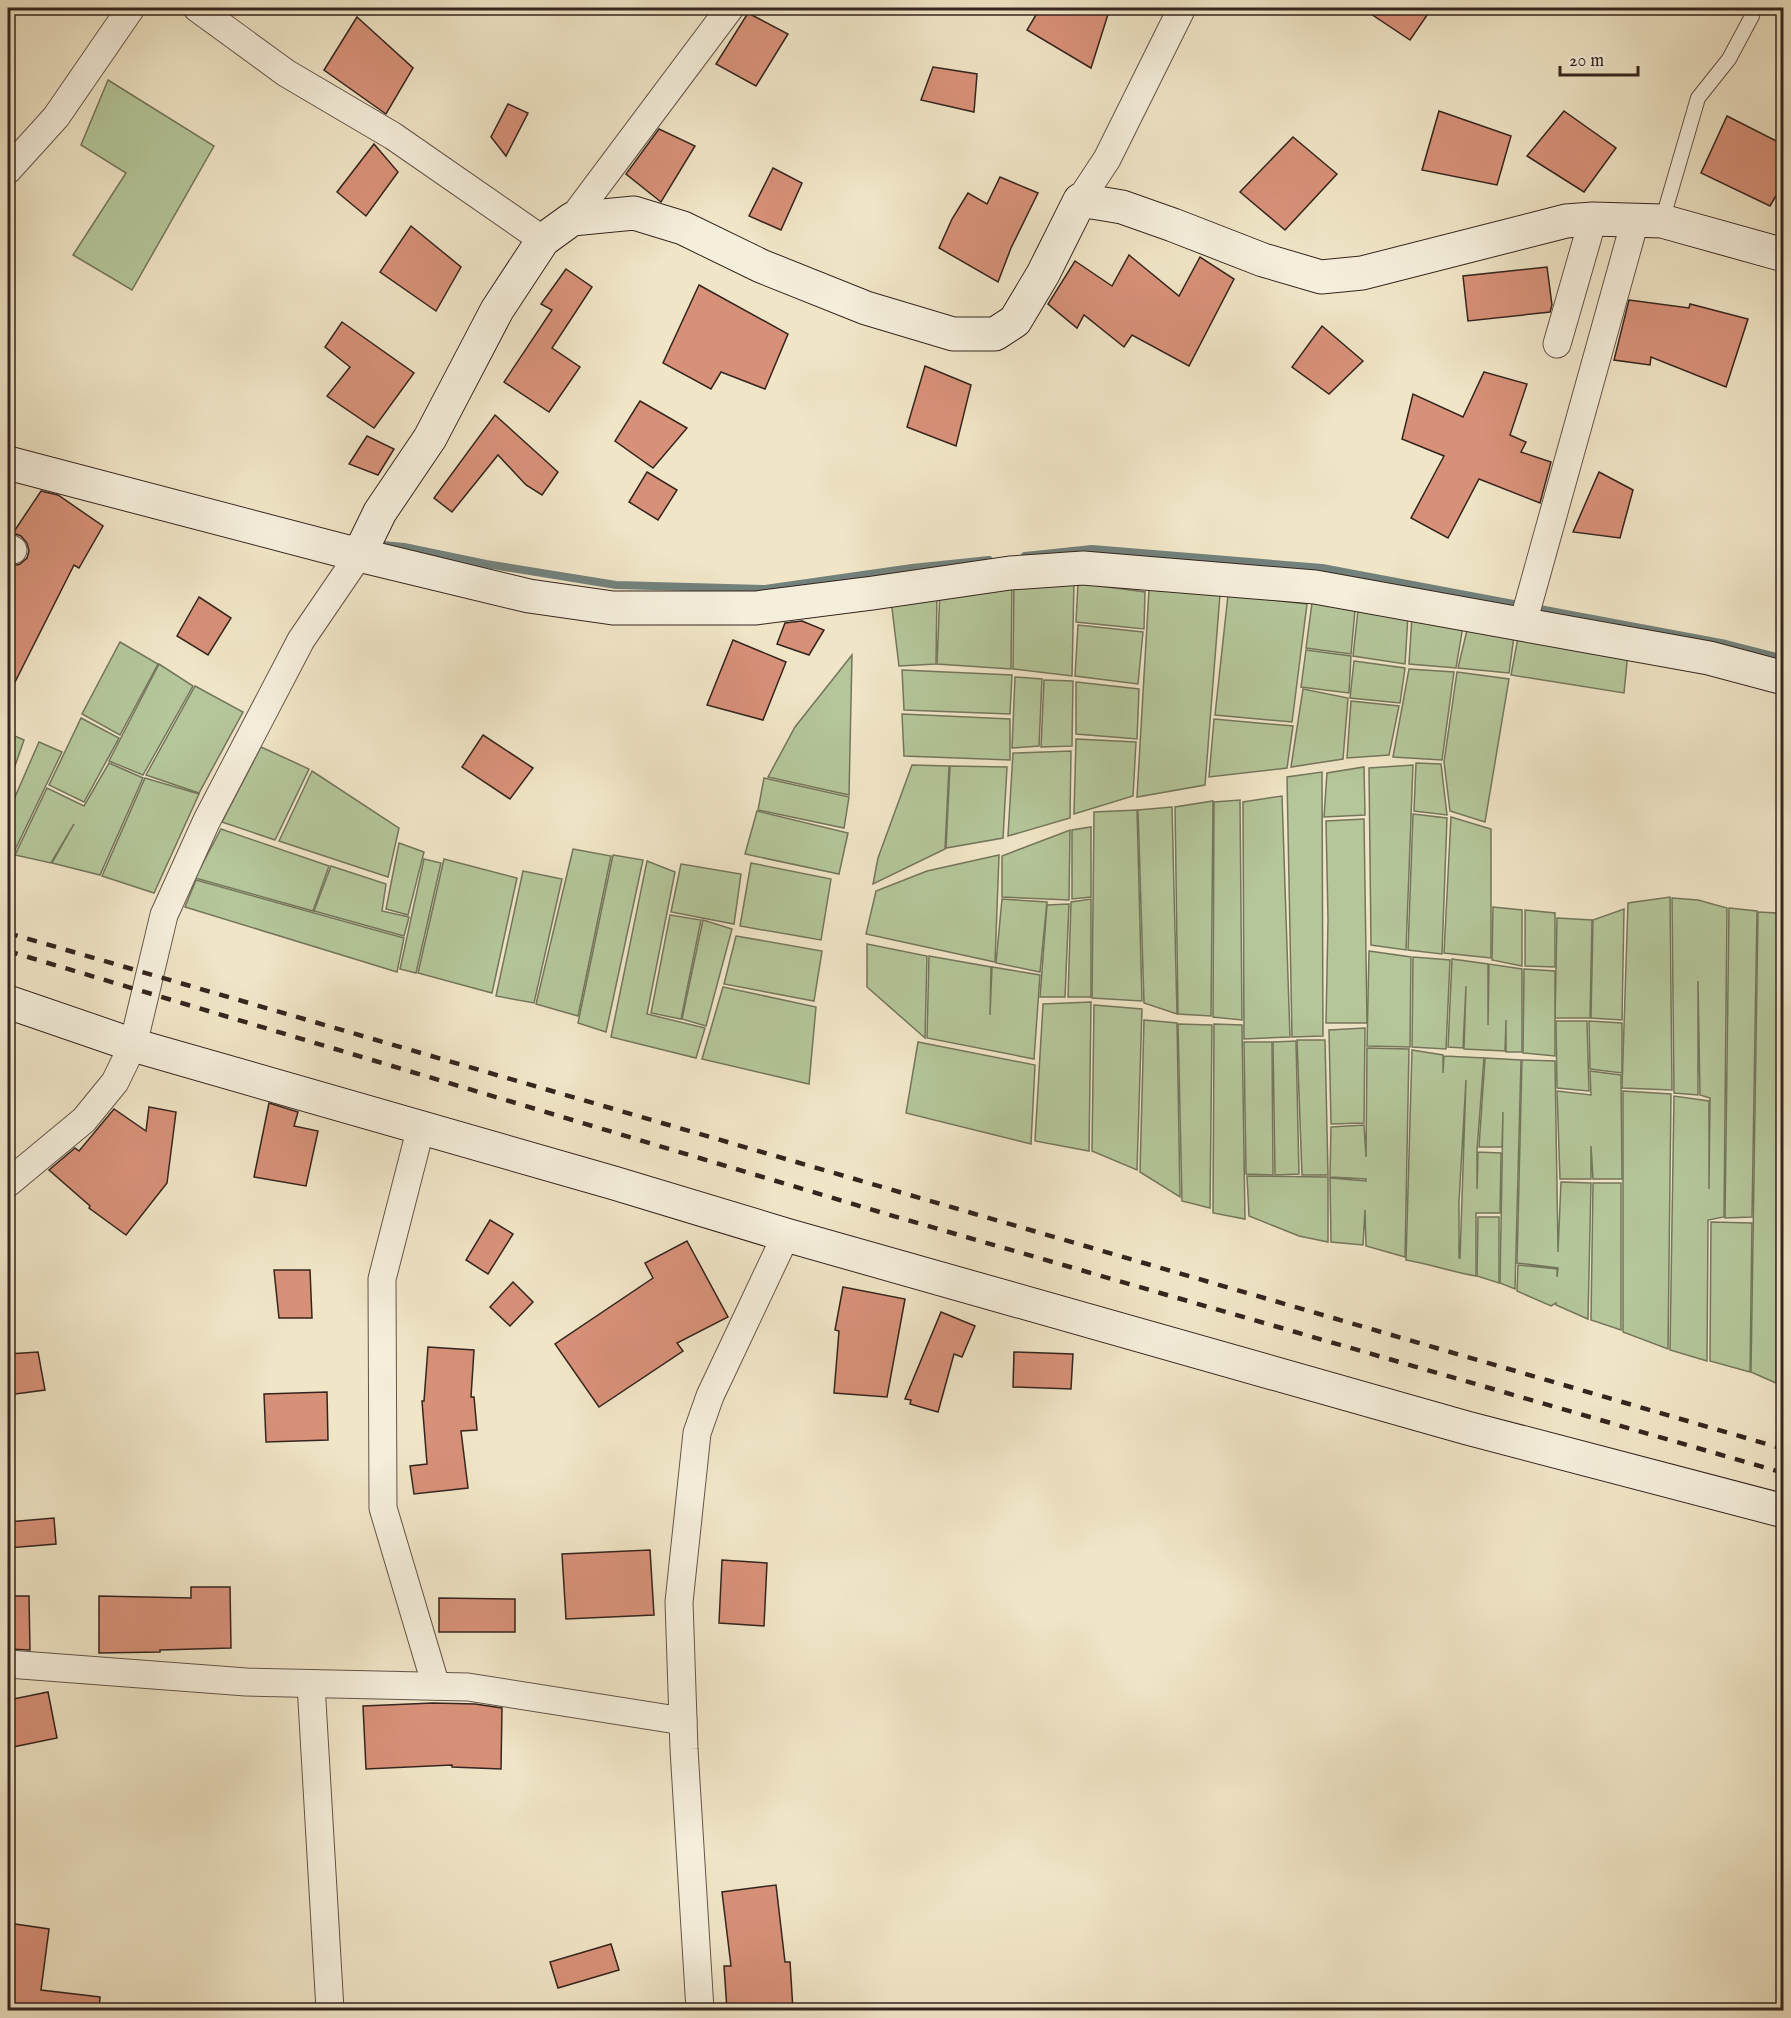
<svg xmlns="http://www.w3.org/2000/svg" width="1791" height="2018" viewBox="0 0 1791 2018" font-family="'IM FELL English',serif">
	<style>
		.green { fill: #b4c69a; stroke: #74765c; stroke-width: 1.5; fill-rule: evenodd }
		.lines { fill: none; stroke-linecap: round; stroke-linejoin: round }
		.stream { stroke: #72817b; stroke-width: 8 }
		.building { fill: #d89179; stroke: #35251e; stroke-width: 1.5 }
		.lane-casing { stroke: #645548; stroke-width: 16 }
		.street-casing { stroke: #645548; stroke-width: 29 }
		.secondary-casing { stroke: #35251e; stroke-width: 35 }
		.lane { stroke: #f5eedb; stroke-width: 14 }
		.street { stroke: #f5eedb; stroke-width: 27 }
		.secondary { stroke: #f5eedb; stroke-width: 33 }
		.rail { stroke: #35251e; stroke-width: 4.5; stroke-dasharray: 10 10; stroke-linecap: butt }
	</style>
	<rect width="100%" height="100%" fill="#f0e5c7"/>
	<filter id="stains"><feTurbulence type="fractalNoise" baseFrequency=".00333" numOctaves="4"/><feColorMatrix values="0 0 0 0 .2 0 0 0 0 .09 0 0 0 0 .02 0 0 0 .5 -.17"/></filter>
	<radialGradient id="worn" r=".72"><stop offset=".6" stop-color="#630" stop-opacity="0"/><stop offset="1" stop-color="#630" stop-opacity=".3"/></radialGradient>
	<!-- green -->
	<g class="green">
		<path d="M 108,80 L 214,146 L 132,290 L 73,255 L 126,173 L 81,145 Z"/>
		<path d="M 1012,579 L 1011,669 L 937,664 L 940,591 Z"/>
		<path d="M 1014,579 L 1074,582 L 1072,676 L 1013,669 Z"/>
		<path d="M 1078,583 L 1145,592 L 1144,629 L 1076,622 Z"/>
		<path d="M 1149,590 L 1220,594 L 1205,785 L 1137,797 Z"/>
		<path d="M 937,591 L 936,664 L 899,666 L 891,600 Z"/>
		<path d="M 1228,595 L 1307,604 L 1292,722 L 1215,715 Z"/>
		<path d="M 1312,603 L 1355,610 L 1351,654 L 1306,648 Z"/>
		<path d="M 1358,610 L 1408,615 L 1405,664 L 1353,656 Z"/>
		<path d="M 1412,616 L 1463,626 L 1456,668 L 1409,664 Z"/>
		<path d="M 1078,625 L 1143,632 L 1138,684 L 1075,676 Z"/>
		<path d="M 1468,626 L 1514,636 L 1509,673 L 1458,668 Z"/>
		<path d="M 1519,632 L 1628,652 L 1624,693 L 1511,675 Z"/>
		<path d="M 120,642 L 158,664 L 120,735 L 82,714 Z"/>
		<path d="M 1306,650 L 1351,656 L 1349,693 L 1301,687 Z"/>
		<path d="M 852,655 L 849,795 L 768,777 L 795,727 Z"/>
		<path d="M 1354,661 L 1405,668 L 1400,703 L 1350,698 Z"/>
		<path d="M 159,664 L 193,686 L 143,775 L 109,761 Z"/>
		<path d="M 1409,669 L 1454,672 L 1442,760 L 1393,757 Z"/>
		<path d="M 902,670 L 1012,675 L 1010,714 L 904,710 Z"/>
		<path d="M 1457,672 L 1509,679 L 1485,822 L 1450,811 L 1444,762 Z"/>
		<path d="M 1015,677 L 1042,679 L 1039,746 L 1012,748 Z"/>
		<path d="M 1044,680 L 1073,681 L 1072,746 L 1041,747 Z"/>
		<path d="M 1076,682 L 1139,689 L 1137,739 L 1076,734 Z"/>
		<path d="M 195,686 L 243,712 L 199,793 L 146,775 Z"/>
		<path d="M 1303,689 L 1348,698 L 1343,759 L 1291,767 Z"/>
		<path d="M 1351,701 L 1399,706 L 1389,755 L 1347,758 Z"/>
		<path d="M 902,714 L 1010,719 L 1010,760 L 904,756 Z"/>
		<path d="M 81,718 L 119,738 L 84,802 L 49,785 Z"/>
		<path d="M 1214,719 L 1293,726 L 1287,768 L 1209,777 Z"/>
		<path d="M 8,733 L 24,740 L 8,786 Z"/>
		<path d="M 1076,739 L 1136,742 L 1133,796 L 1074,814 Z"/>
		<path d="M 39,742 L 62,752 L 13,854 L 8,852 L 8,813 Z"/>
		<path d="M 261,747 L 309,769 L 275,840 L 222,822 Z"/>
		<path d="M 1071,751 L 1070,818 L 1008,836 L 1013,753 Z"/>
		<path d="M 109,763 L 143,778 L 100,875 L 52,863 L 74,824 L 51,863 L 15,855 L 47,788 L 84,806 Z"/>
		<path d="M 1416,763 L 1441,764 L 1447,815 L 1414,811 Z"/>
		<path d="M 912,765 L 949,766 L 945,849 L 873,884 L 878,858 Z"/>
		<path d="M 1413,765 L 1406,950 L 1371,945 L 1369,768 Z"/>
		<path d="M 950,766 L 1007,767 L 1003,838 L 946,848 Z"/>
		<path d="M 1364,767 L 1365,815 L 1324,817 L 1327,773 Z"/>
		<path d="M 312,771 L 399,828 L 388,877 L 279,841 Z"/>
		<path d="M 1322,772 L 1323,1036 L 1292,1037 L 1287,777 Z"/>
		<path d="M 145,778 L 199,794 L 154,893 L 102,876 Z"/>
		<path d="M 764,778 L 849,797 L 844,828 L 758,810 Z"/>
		<path d="M 1282,796 L 1290,1037 L 1244,1039 L 1243,802 Z"/>
		<path d="M 1240,800 L 1242,1020 L 1213,1017 L 1214,802 Z"/>
		<path d="M 1213,801 L 1211,1016 L 1178,1014 L 1175,807 Z"/>
		<path d="M 1172,807 L 1177,1014 L 1144,1003 L 1138,810 Z"/>
		<path d="M 1137,810 L 1142,1001 L 1092,998 L 1094,812 Z"/>
		<path d="M 757,811 L 848,833 L 839,874 L 745,854 Z"/>
		<path d="M 1413,814 L 1447,818 L 1442,954 L 1408,950 Z"/>
		<path d="M 1451,817 L 1491,829 L 1491,958 L 1444,953 Z"/>
		<path d="M 1364,819 L 1367,1023 L 1326,1023 L 1328,920 L 1326,821 Z"/>
		<path d="M 1091,827 L 1091,897 L 1072,899 L 1072,830 Z"/>
		<path d="M 221,829 L 329,866 L 313,911 L 195,878 Z"/>
		<path d="M 1070,830 L 1069,900 L 1002,897 L 1002,856 Z"/>
		<path d="M 399,843 L 424,852 L 408,915 L 386,909 Z"/>
		<path d="M 573,849 L 611,856 L 578,1016 L 536,1004 Z"/>
		<path d="M 613,855 L 643,860 L 606,1032 L 578,1023 Z"/>
		<path d="M 999,855 L 995,962 L 866,934 L 876,891 L 927,871 Z"/>
		<path d="M 424,859 L 441,863 L 416,973 L 400,969 Z"/>
		<path d="M 444,859 L 517,878 L 492,993 L 418,973 Z"/>
		<path d="M 647,861 L 675,872 L 647,1014 L 705,1028 L 696,1058 L 611,1037 Z"/>
		<path d="M 751,863 L 831,879 L 821,940 L 740,926 Z"/>
		<path d="M 681,864 L 741,874 L 734,924 L 671,912 Z"/>
		<path d="M 331,866 L 386,884 L 382,911 L 409,917 L 404,936 L 314,911 Z"/>
		<path d="M 523,871 L 562,879 L 534,1003 L 496,996 Z"/>
		<path d="M 196,880 L 404,938 L 397,972 L 185,907 Z"/>
		<path d="M 1670,897 L 1672,1090 L 1622,1088 L 1628,903 Z"/>
		<path d="M 1672,898 L 1698,900 L 1727,908 L 1724,1217 L 1708,1220 L 1707,1361 L 1670,1350 L 1674,1096 L 1709,1101 L 1709,1189 L 1710,1098 L 1700,1095 L 1698,981 L 1698,1095 L 1674,1093 Z"/>
		<path d="M 1781,898 L 1784,899 L 1783,1395 L 1777,1394 Z"/>
		<path d="M 1002,899 L 1047,902 L 1040,972 L 996,963 Z"/>
		<path d="M 1091,899 L 1091,997 L 1068,997 L 1071,902 Z"/>
		<path d="M 1069,904 L 1065,997 L 1040,997 L 1047,905 Z"/>
		<path d="M 1493,907 L 1522,910 L 1522,966 L 1492,960 Z"/>
		<path d="M 1729,908 L 1757,911 L 1752,1217 L 1725,1218 Z"/>
		<path d="M 1624,909 L 1622,1020 L 1591,1018 L 1593,920 Z"/>
		<path d="M 1525,910 L 1555,913 L 1555,967 L 1525,966 Z"/>
		<path d="M 1758,912 L 1777,913 L 1776,1383 L 1751,1372 Z"/>
		<path d="M 670,915 L 701,920 L 681,1019 L 651,1013 Z"/>
		<path d="M 1557,918 L 1592,920 L 1590,1018 L 1555,1018 Z"/>
		<path d="M 703,920 L 732,929 L 706,1026 L 682,1019 Z"/>
		<path d="M 736,936 L 822,951 L 814,1001 L 724,984 Z"/>
		<path d="M 867,944 L 927,956 L 925,1038 L 867,987 Z"/>
		<path d="M 1369,951 L 1411,957 L 1410,1047 L 1367,1046 Z"/>
		<path d="M 929,956 L 991,967 L 990,1015 L 992,967 L 1040,975 L 1034,1059 L 927,1038 Z"/>
		<path d="M 1413,957 L 1450,960 L 1446,1049 L 1412,1047 Z"/>
		<path d="M 1452,959 L 1488,964 L 1488,1025 L 1489,964 L 1522,969 L 1522,1052 L 1506,1052 L 1506,1020 L 1505,1051 L 1464,1049 L 1466,986 L 1463,1048 L 1448,1047 Z"/>
		<path d="M 1524,969 L 1555,971 L 1555,1056 L 1523,1053 Z"/>
		<path d="M 723,987 L 816,1007 L 809,1084 L 702,1059 Z"/>
		<path d="M 1091,1002 L 1089,1151 L 1035,1141 L 1043,1004 Z"/>
		<path d="M 1094,1005 L 1142,1009 L 1137,1170 L 1092,1151 Z"/>
		<path d="M 1144,1020 L 1177,1023 L 1180,1197 L 1140,1172 Z"/>
		<path d="M 1556,1021 L 1587,1021 L 1589,1091 L 1557,1088 Z"/>
		<path d="M 1589,1021 L 1622,1023 L 1622,1073 L 1590,1069 Z"/>
		<path d="M 1178,1024 L 1212,1025 L 1210,1208 L 1182,1201 Z"/>
		<path d="M 1214,1024 L 1242,1025 L 1245,1219 L 1213,1213 Z"/>
		<path d="M 1365,1028 L 1364,1123 L 1331,1124 L 1329,1030 Z"/>
		<path d="M 1297,1040 L 1325,1040 L 1328,1175 L 1302,1175 Z"/>
		<path d="M 1296,1041 L 1299,1174 L 1275,1175 L 1273,1042 Z"/>
		<path d="M 918,1042 L 1035,1065 L 1031,1144 L 906,1113 Z"/>
		<path d="M 1244,1042 L 1272,1042 L 1273,1175 L 1246,1174 Z"/>
		<path d="M 1367,1048 L 1409,1049 L 1405,1257 L 1366,1246 L 1365,1210 L 1363,1245 L 1331,1242 L 1330,1178 L 1366,1181 L 1366,1179 L 1330,1177 L 1331,1127 L 1364,1125 L 1366,1157 Z"/>
		<path d="M 1412,1050 L 1443,1055 L 1443,1073 L 1444,1056 L 1484,1058 L 1477,1150 L 1477,1189 L 1478,1152 L 1501,1153 L 1500,1213 L 1476,1213 L 1476,1276 C 1452,1272 1430,1264 1406,1260 ZM 1466,1080 L 1460,1258 L 1459,1258 L 1459,1202 Z"/>
		<path d="M 1485,1058 L 1521,1060 L 1515,1289 L 1500,1283 L 1503,1112 L 1502,1147 L 1479,1147 Z"/>
		<path d="M 1522,1060 L 1555,1061 L 1558,1252 L 1561,1182 L 1591,1183 L 1588,1319 L 1556,1305 L 1556,1303 L 1551,1306 L 1517,1291 L 1518,1265 L 1557,1269 L 1557,1277 L 1558,1268 L 1517,1263 Z"/>
		<path d="M 1590,1071 L 1621,1075 L 1622,1179 L 1593,1179 L 1591,1146 L 1591,1179 L 1560,1179 L 1557,1091 L 1591,1095 Z"/>
		<path d="M 1623,1091 L 1671,1094 L 1668,1349 L 1623,1332 Z"/>
		<path d="M 1247,1176 L 1328,1177 L 1328,1242 L 1299,1236 L 1249,1216 Z"/>
		<path d="M 1593,1183 L 1621,1183 L 1621,1330 L 1591,1320 Z"/>
		<path d="M 1478,1217 L 1499,1217 L 1499,1283 L 1477,1276 Z"/>
		<path d="M 1711,1222 L 1752,1223 L 1750,1372 L 1710,1361 Z"/>
	</g>
	<g class="lines">
		<!-- stream -->
		<g class="stream">
			<path d="M 383,545 L 404,547 L 486,564 L 616,585 L 765,589 L 912,568 L 989,560"/>
			<path d="M 1025,556 L 1092,549 L 1322,568 L 1726,644 L 1784,659"/>
		</g>
	</g>
	<!-- building -->
	<g class="building">
		<path d="M 1040,8 L 1110,8 L 1091,68 L 1027,30 Z"/>
		<path d="M 1362,8 L 1432,8 L 1410,40 Z"/>
		<path d="M 748,13 L 788,34 L 756,86 L 716,64 Z"/>
		<path d="M 357,17 L 413,68 L 386,114 L 324,70 Z"/>
		<path d="M 933,67 L 977,74 L 974,112 L 921,100 Z"/>
		<path d="M 508,104 L 528,113 L 506,156 L 491,137 Z"/>
		<path d="M 1439,111 L 1511,136 L 1497,185 L 1422,170 Z"/>
		<path d="M 1564,111 L 1616,148 L 1584,192 L 1527,156 Z"/>
		<path d="M 1727,116 L 1784,145 L 1784,182 L 1770,206 L 1701,173 Z"/>
		<path d="M 659,129 L 695,146 L 661,202 L 626,174 Z"/>
		<path d="M 1293,137 L 1337,174 L 1285,230 L 1240,192 Z"/>
		<path d="M 374,144 L 398,172 L 366,216 L 337,192 Z"/>
		<path d="M 773,168 L 802,183 L 781,230 L 749,216 Z"/>
		<path d="M 1000,177 L 1038,193 L 1011,248 L 998,282 L 939,248 L 952,219 L 968,193 L 987,204 Z"/>
		<path d="M 411,226 L 461,267 L 436,311 L 380,272 Z"/>
		<path d="M 1129,255 L 1179,296 L 1200,257 L 1234,279 L 1189,366 L 1132,335 L 1124,347 L 1084,315 L 1077,328 L 1048,304 L 1075,261 L 1112,286 Z"/>
		<path d="M 1547,267 L 1552,305 L 1550,312 L 1468,321 L 1463,276 Z"/>
		<path d="M 566,269 L 592,287 L 552,348 L 580,367 L 549,412 L 504,382 L 552,310 L 541,304 Z"/>
		<path d="M 699,285 L 788,334 L 765,389 L 721,372 L 711,389 L 663,363 Z"/>
		<path d="M 1629,300 L 1689,308 L 1690,304 L 1748,319 L 1726,387 L 1651,357 L 1650,365 L 1614,360 Z"/>
		<path d="M 342,322 L 414,373 L 374,428 L 327,396 L 350,367 L 325,347 Z"/>
		<path d="M 1322,326 L 1363,361 L 1329,394 L 1292,367 Z"/>
		<path d="M 925,366 L 971,385 L 956,446 L 907,427 Z"/>
		<path d="M 1484,372 L 1527,384 L 1510,435 L 1526,442 L 1521,452 L 1551,462 L 1540,503 L 1479,479 L 1448,538 L 1411,518 L 1444,456 L 1402,439 L 1413,394 L 1463,417 Z"/>
		<path d="M 640,401 L 687,428 L 653,468 L 615,441 Z"/>
		<path d="M 495,415 L 558,472 L 542,495 L 526,485 L 498,455 L 452,512 L 434,498 Z"/>
		<path d="M 367,436 L 394,449 L 378,475 L 349,464 Z"/>
		<path d="M 647,472 L 677,490 L 658,520 L 629,502 Z"/>
		<path d="M 1599,472 L 1633,490 L 1620,538 L 1573,532 Z"/>
		<path d="M 41,491 L 58,495 L 103,526 L 79,568 L 74,565 L 8,696 L 8,564 L 13,566 L 20,564 L 27,558 L 29,551 L 27,543 L 21,536 L 13,533 Z"/>
		<path d="M 199,597 L 231,618 L 208,655 L 177,636 Z"/>
		<path d="M 802,621 L 824,630 L 809,655 L 777,644 L 785,623 Z"/>
		<path d="M 733,640 L 786,662 L 763,720 L 707,705 Z"/>
		<path d="M 483,735 L 533,768 L 510,799 L 462,767 Z"/>
		<path d="M 269,1103 L 298,1112 L 294,1126 L 318,1131 L 306,1186 L 254,1177 Z"/>
		<path d="M 149,1107 L 176,1112 L 167,1183 L 126,1235 L 89,1208 L 90,1206 L 49,1170 L 75,1148 L 79,1151 L 114,1109 L 146,1131 Z"/>
		<path d="M 490,1220 L 513,1234 L 488,1274 L 466,1260 Z"/>
		<path d="M 687,1241 L 728,1317 L 677,1343 L 683,1351 L 599,1407 L 555,1344 L 653,1278 L 645,1263 Z"/>
		<path d="M 274,1270 L 310,1270 L 312,1318 L 279,1318 Z"/>
		<path d="M 513,1282 L 533,1302 L 510,1326 L 490,1307 Z"/>
		<path d="M 843,1287 L 905,1299 L 887,1397 L 834,1393 L 839,1331 L 835,1330 Z"/>
		<path d="M 941,1312 L 975,1326 L 962,1357 L 954,1354 L 938,1412 L 910,1404 L 911,1400 L 905,1399 Z"/>
		<path d="M 428,1347 L 474,1350 L 471,1397 L 474,1397 L 477,1430 L 461,1431 L 468,1488 L 414,1494 L 410,1466 L 427,1464 L 422,1401 L 424,1401 Z"/>
		<path d="M 38,1352 L 45,1390 L 8,1395 L 8,1354 Z"/>
		<path d="M 1014,1352 L 1073,1354 L 1071,1389 L 1013,1387 Z"/>
		<path d="M 327,1392 L 328,1440 L 266,1442 L 264,1394 Z"/>
		<path d="M 54,1518 L 56,1544 L 8,1548 L 8,1522 Z"/>
		<path d="M 650,1550 L 654,1615 L 566,1619 L 562,1554 Z"/>
		<path d="M 722,1560 L 767,1563 L 764,1626 L 719,1623 Z"/>
		<path d="M 191,1587 L 230,1587 L 231,1648 L 160,1650 L 160,1652 L 99,1653 L 99,1596 L 191,1598 Z"/>
		<path d="M 8,1596 L 29,1596 L 30,1650 L 8,1649 Z"/>
		<path d="M 439,1598 L 515,1599 L 515,1632 L 439,1632 Z"/>
		<path d="M 48,1692 L 57,1738 L 8,1748 L 8,1700 Z"/>
		<path d="M 433,1703 L 475,1704 L 502,1708 L 501,1769 L 452,1767 L 452,1765 L 366,1769 L 363,1706 Z"/>
		<path d="M 776,1885 L 785,1962 L 790,1962 L 793,2010 L 727,2010 L 724,1966 L 731,1966 L 722,1892 Z"/>
		<path d="M 8,1923 L 49,1929 L 41,1990 L 100,1997 L 99,2010 L 8,2010 Z"/>
		<path d="M 611,1944 L 619,1970 L 558,1988 L 550,1962 Z"/>
	</g>
	<g class="lines">
		<defs>
			<path id="lane" d="M 1662,221 L 1698,98 L 1729,59 L 1752,16 L 1753,8"/>
			<g id="street">
				<path d="M 197,8 L 286,73 L 393,136 L 543,240"/>
				<path d="M 8,170 L 56,117 L 131,8"/>
				<path d="M 1080,200 L 1107,159 L 1182,8"/>
				<path d="M 572,219 L 730,8"/>
				<path d="M 1557,344 L 1593,219"/>
				<path d="M 8,547 L 13,550"/>
				<path d="M 1523,623 L 1635,221"/>
				<path d="M 421,1127 L 382,1279 L 383,1508 L 436,1686"/>
				<path d="M 8,1183 L 84,1120 L 115,1082 L 133,1045 L 164,915 L 207,820 L 301,640 L 359,555"/>
				<path d="M 8,1664 L 246,1682 L 468,1687 L 683,1721"/>
				<path d="M 311,1684 L 330,2010"/>
				<path d="M 700,2010 L 684,1749 L 679,1602 L 697,1433 L 710,1396 L 786,1235"/>
			</g>
			<g id="secondary">
				<path d="M 8,463 L 359,555 L 529,596 L 613,608 L 756,608 L 873,593 L 1010,573 L 1083,568 L 1315,587 L 1709,658 L 1784,678"/>
				<path d="M 359,555 L 380,512 L 430,438 L 497,310 L 543,240 L 572,219 L 634,213 L 683,228 L 761,266 L 866,308 L 953,334 L 995,334 L 1015,321 L 1043,274 L 1080,200 L 1122,207 L 1173,225 L 1263,260 L 1321,277 L 1362,273 L 1566,221 L 1593,219 L 1662,221 L 1784,255"/>
				<path d="M 8,1002 L 133,1045 L 614,1183 L 786,1235 L 1467,1428 L 1784,1511"/>
			</g>
		</defs>
		<!-- lane casing -->
		<use href="#lane" class="lane-casing"/>
		<!-- street casing -->
		<use href="#street" class="street-casing"/>
		<!-- secondary casing -->
		<use href="#secondary" class="secondary-casing"/>
		<!-- lane -->
		<use href="#lane" class="lane"/>
		<!-- street -->
		<use href="#street" class="street"/>
		<!-- secondary -->
		<use href="#secondary" class="secondary"/>
		<!-- rail -->
		<g class="rail">
			<path d="M 8,933 L 1784,1449"/>
			<path d="M 8,951 L 883,1213 L 1784,1473"/>
		</g>
	</g>
	<!-- margin -->
	<rect width="1791" height="2018" fill="none" stroke="#f0e5c7" stroke-width="30"/>
	<rect x="9" y="9" width="1773" height="2000" fill="none" stroke="#35251e" stroke-width="3"/>
	<rect x="15" y="15" width="1761" height="1988" fill="none" stroke="#35251e" stroke-width="1.5"/>
	<!-- scale -->
	<path d="M1560 66v9h78v-9" fill="none" stroke="#35251e" stroke-width="3"/>
	<text x="1569" y="66" font-size="18" fill="#35251e" stroke="#f5eedb" stroke-width="4.5" paint-order="stroke">20 m</text>
	<rect width="100%" height="100%" filter="url(#stains)"/>
	<rect width="100%" height="100%" fill="url(#worn)"/>
</svg>
